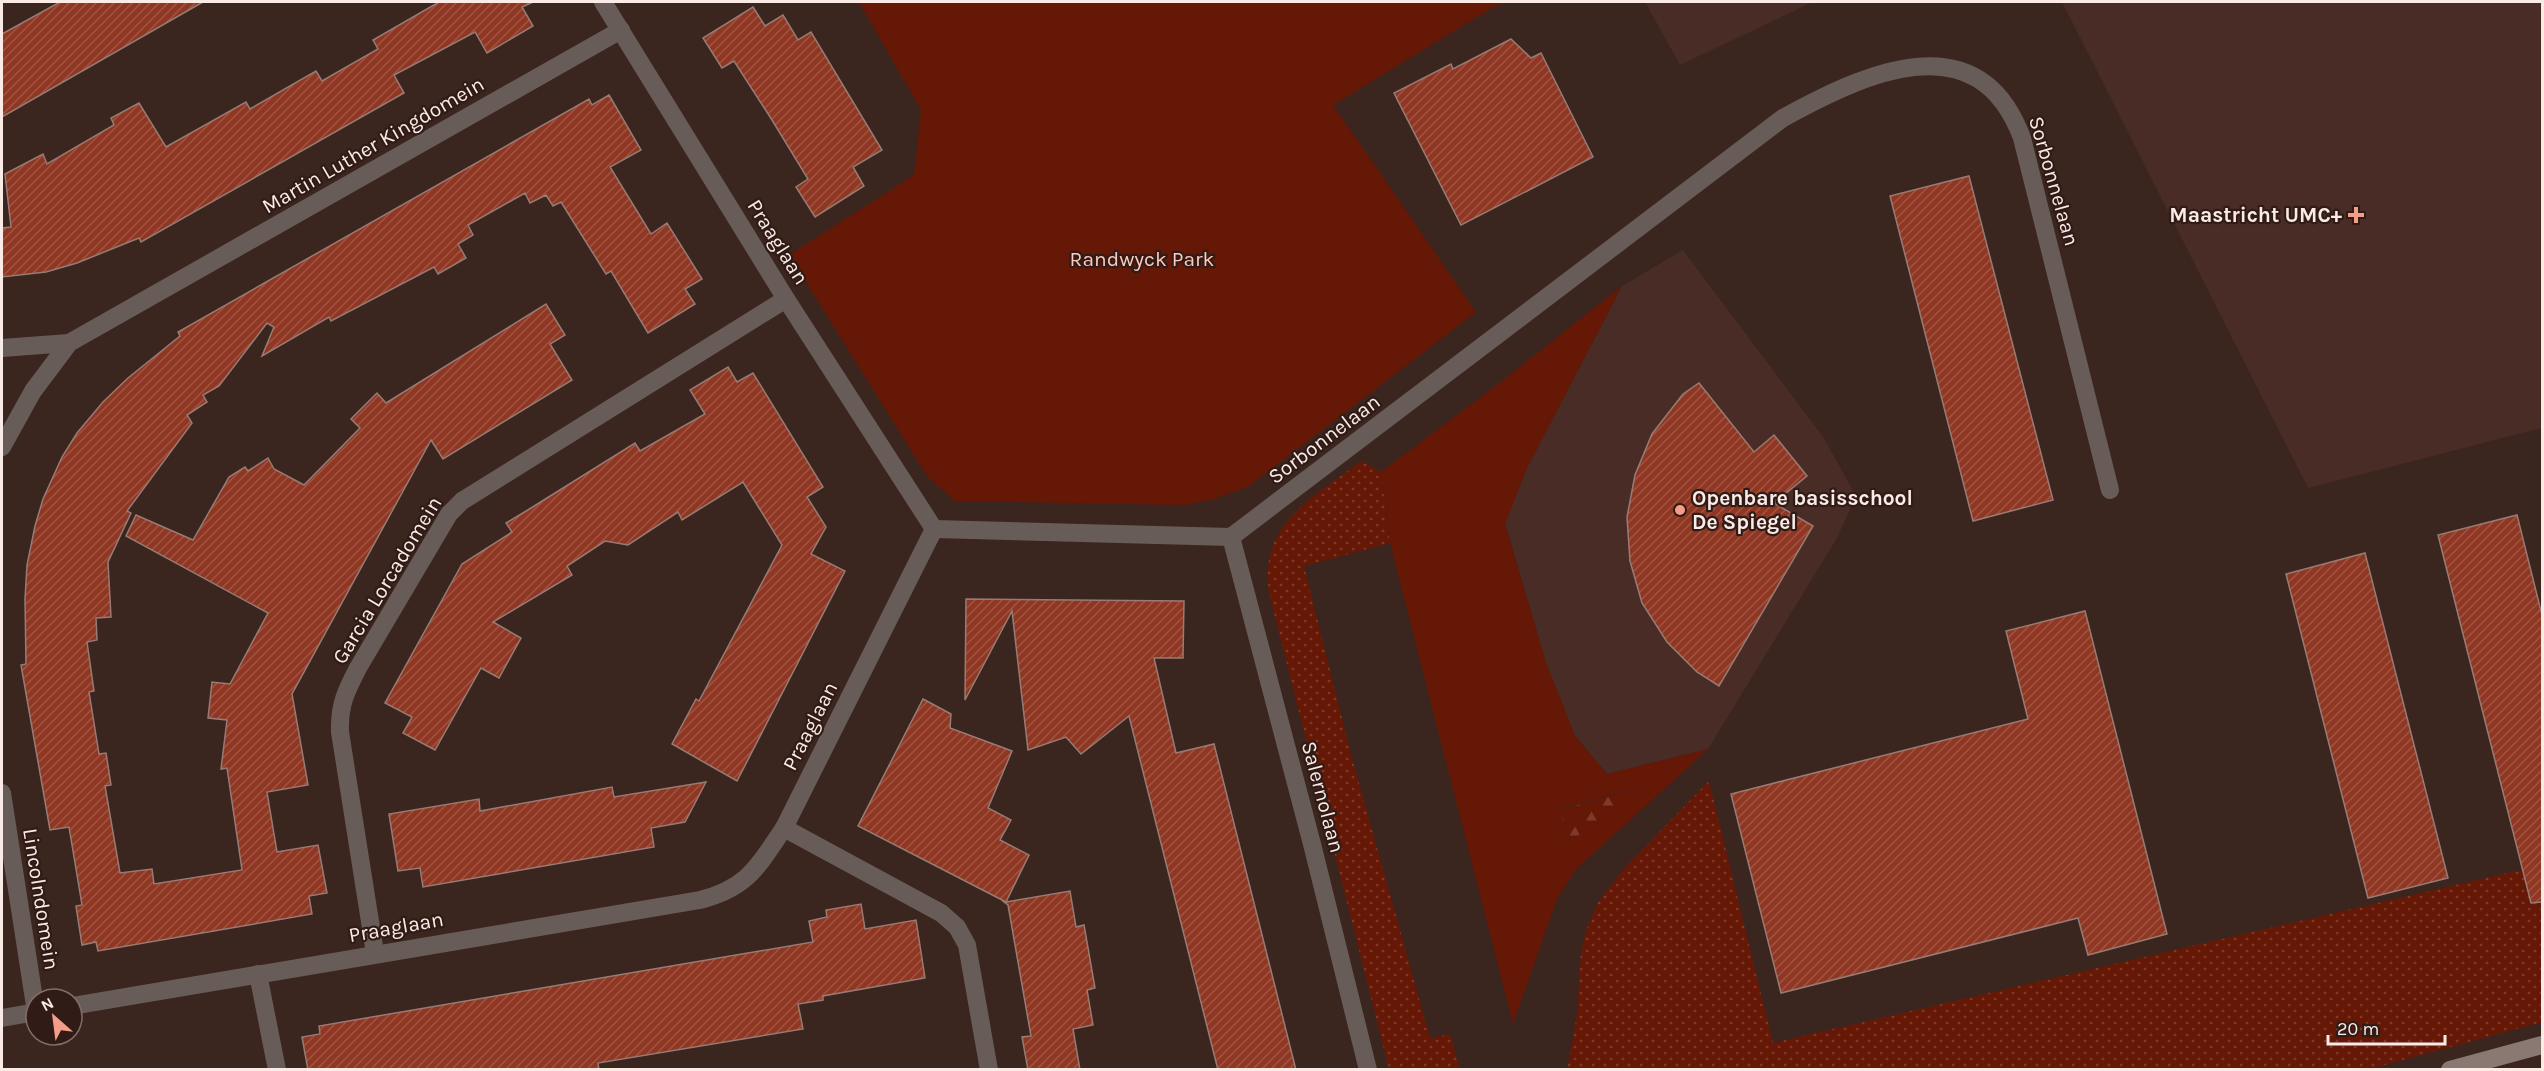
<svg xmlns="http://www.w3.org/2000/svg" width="2544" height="1071" viewBox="0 0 2544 1071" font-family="Karla,sans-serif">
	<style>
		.built { fill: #492c25 }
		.grass { fill: url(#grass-dots) }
		.forest { fill: url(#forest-firs) }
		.park { fill: #661806; fill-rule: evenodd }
		.building { fill: url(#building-hatch); stroke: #977c75; stroke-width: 1.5 }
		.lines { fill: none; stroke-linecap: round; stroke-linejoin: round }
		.street { stroke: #685c59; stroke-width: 18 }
		.secondary { stroke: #8a7873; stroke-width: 18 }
		.poi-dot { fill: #f49e89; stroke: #301b16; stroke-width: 2 }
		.labels { text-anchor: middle; stroke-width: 4.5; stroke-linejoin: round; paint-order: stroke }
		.street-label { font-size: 21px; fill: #faebe7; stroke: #301b16 }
		.poi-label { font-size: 21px; font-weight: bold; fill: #faebe7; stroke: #301b16; text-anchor: end }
		.park-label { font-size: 21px; fill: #fecabd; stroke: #301b16 }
	</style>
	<defs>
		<pattern id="grass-dots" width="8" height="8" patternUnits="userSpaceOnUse" patternTransform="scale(1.5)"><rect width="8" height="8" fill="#661806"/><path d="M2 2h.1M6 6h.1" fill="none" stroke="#7d3a2a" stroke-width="1.8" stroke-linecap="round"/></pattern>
		<pattern id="forest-firs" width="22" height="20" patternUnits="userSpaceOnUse" patternTransform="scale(1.5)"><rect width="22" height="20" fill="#661806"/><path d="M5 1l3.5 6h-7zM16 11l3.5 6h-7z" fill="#7d3a2a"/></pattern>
		<pattern id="building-hatch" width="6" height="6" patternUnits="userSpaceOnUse" patternTransform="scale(1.5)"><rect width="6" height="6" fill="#903723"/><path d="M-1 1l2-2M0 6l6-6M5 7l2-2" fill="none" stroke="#a05443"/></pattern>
	</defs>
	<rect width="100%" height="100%" fill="#3b251f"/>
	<!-- built -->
	<g class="built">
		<path d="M 1645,2 L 1813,2 L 1680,65 Z"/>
		<path d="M 2062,2 L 2542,2 L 2542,428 L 2308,488 Z"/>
		<path d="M 1683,250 L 1824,438 L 1856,496 L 1837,538 L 1708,749 L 1607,774 L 1575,736 L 1546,663 L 1505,523 L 1527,468 L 1622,286 Z"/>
	</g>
	<!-- grass -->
	<g class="grass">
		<path d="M 1361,461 L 1381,472 L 1390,543 L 1304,566 L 1350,751 L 1430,1038 L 1450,1034 L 1460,1069 L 1389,1069 L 1269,593 C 1259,522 1312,499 1361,461 Z"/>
		<path d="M 1709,781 L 1773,1043 L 2542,865 L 2542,1022 L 2370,1069 L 1567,1070 L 1577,1015 L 1581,953 L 1585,933 L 1598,902 L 1627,865 Z"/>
	</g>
	<!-- forest -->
	<path class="forest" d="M 1640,788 L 1571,843 L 1559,810 Z"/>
	<!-- park -->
	<g class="park">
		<path d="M 859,2 L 1505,2 L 1490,9 L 1333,105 L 1476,312 L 1249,486 L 1214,499 L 1185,505 L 955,501 L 927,476 L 789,255 L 914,175 L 921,110 Z"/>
		<path d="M 1622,286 L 1527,468 L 1505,524 L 1546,663 L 1575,736 L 1607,774 L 1708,749 L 1575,870 L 1557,899 L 1513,1024 L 1390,543 L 1381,472 L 1502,381 ZM 1638,788 L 1638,789 L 1570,842 L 1559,809 Z"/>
	</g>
	<!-- building -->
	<g class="building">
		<path d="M 60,2 L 203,2 L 2,117 L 2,34 Z"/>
		<path d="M 439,2 L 533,2 L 522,7 L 533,26 L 487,53 L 475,32 L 394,75 L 404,93 L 141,242 L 139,238 L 77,263 L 46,272 L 2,277 L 2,228 L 11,227 L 5,174 L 43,154 L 47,164 L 114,125 L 111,118 L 139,103 L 166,147 L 246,102 L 250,109 L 316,71 L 322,81 L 378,49 L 373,40 Z"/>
		<path d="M 753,7 L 765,26 L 783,15 L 798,40 L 811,32 L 882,150 L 853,167 L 864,186 L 815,217 L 796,187 L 808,179 L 772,120 L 734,61 L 722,68 L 703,38 Z"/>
		<path d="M 1511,39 L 1531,58 L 1541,53 L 1593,157 L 1461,225 L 1394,93 L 1451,64 L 1453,69 Z"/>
		<path d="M 609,95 L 641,150 L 610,167 L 651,234 L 667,223 L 702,279 L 685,289 L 695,304 L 648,333 L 611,271 L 606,274 L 561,202 L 553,206 L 546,195 L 530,203 L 525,193 L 468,225 L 473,235 L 458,244 L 466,258 L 438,274 L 434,267 L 331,321 L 329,317 L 262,356 L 274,327 L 267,323 L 219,386 L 203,395 L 207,402 L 187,415 L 192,423 L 127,511 L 131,513 L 108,562 L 111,617 L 96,618 L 97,640 L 87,642 L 94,691 L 89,692 L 99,754 L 106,753 L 111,785 L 105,786 L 120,873 L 152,869 L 154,884 L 242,870 L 227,768 L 221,769 L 227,720 L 208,718 L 212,682 L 230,684 L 268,613 L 126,536 L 136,515 L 193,540 L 229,477 L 245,467 L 248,471 L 268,458 L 274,469 L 304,485 L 360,428 L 351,419 L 377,393 L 386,403 L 546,304 L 565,335 L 550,344 L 572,380 L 443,459 L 431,440 L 292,694 L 308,785 L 267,792 L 277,852 L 318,845 L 327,893 L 309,896 L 312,914 L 98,951 L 96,942 L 82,945 L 76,906 L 82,905 L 69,827 L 50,830 L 21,665 L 26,664 L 25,599 L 27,565 L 35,526 L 43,499 L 62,457 L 77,433 L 103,402 L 128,378 L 180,336 L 178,332 L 589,99 L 592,105 Z"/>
		<path d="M 1969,176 L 2053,500 L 1973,521 L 1890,196 Z"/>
		<path d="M 728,367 L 737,382 L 753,373 L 823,487 L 807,497 L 826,527 L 811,554 L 845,571 L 737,781 L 672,744 L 696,699 L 699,701 L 782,545 L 743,482 L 682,520 L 678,512 L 628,545 L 605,541 L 567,566 L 572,575 L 493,622 L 521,638 L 499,678 L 481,668 L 435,750 L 403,733 L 412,717 L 385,703 L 462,564 L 512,532 L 506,523 L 531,508 L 635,443 L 640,451 L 705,414 L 690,390 Z"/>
		<path d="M 1699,383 L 1754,452 L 1774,435 L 1807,476 L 1774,503 L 1813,526 L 1719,686 L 1697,672 L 1667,642 L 1642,603 L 1630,561 L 1627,517 L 1635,475 L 1652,434 L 1683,394 Z"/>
		<path d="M 2517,515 L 2542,615 L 2542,902 L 2531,903 L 2438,535 Z"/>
		<path d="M 2365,553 L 2448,878 L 2368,898 L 2286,574 Z"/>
		<path d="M 966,599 L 1184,601 L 1183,658 L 1154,658 L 1176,753 L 1214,744 L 1296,1070 L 1218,1070 L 1129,716 L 1081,754 L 1066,737 L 1028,750 L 1012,611 L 965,700 Z"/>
		<path d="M 2085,611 L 2167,934 L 2088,955 L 2078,918 L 1781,993 L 1731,794 L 2028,719 L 2006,631 Z"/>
		<path d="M 923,699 L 951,714 L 950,728 L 1012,751 L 988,808 L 1011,820 L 1000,840 L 1029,855 L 1006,902 L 1070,891 L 1076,927 L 1084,925 L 1095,988 L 1087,990 L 1093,1025 L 1073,1029 L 1080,1070 L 1028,1070 L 1022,1037 L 1031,1036 L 1008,905 L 1004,902 L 1006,902 L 858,826 Z"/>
		<path d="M 706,782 L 685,822 L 651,828 L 654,847 L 423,887 L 420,868 L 398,871 L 389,814 L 479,799 L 480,811 L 612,787 L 614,797 Z"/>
		<path d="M 861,904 L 865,929 L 916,920 L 925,978 L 823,996 L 823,1000 L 798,1004 L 803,1029 L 598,1063 L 599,1070 L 308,1070 L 302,1037 L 320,1034 L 319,1026 L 813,942 L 809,921 L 827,917 L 826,910 Z"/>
	</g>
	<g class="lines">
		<!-- street -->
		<g class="street">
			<path d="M 603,2 L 786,299 L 934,529"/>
			<path d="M 2,348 L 69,343"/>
			<path d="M 2,447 L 33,391 L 69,343 L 621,30"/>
			<path d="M 934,529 L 1231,537 L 1783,118 C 1863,74 1978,19 2022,138 L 2110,490"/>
			<path d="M 1231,537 L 1312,844 L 1368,1070"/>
			<path d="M 2,793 L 36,1012"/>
			<path d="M 784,828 L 941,913 L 957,927 L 967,945 L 989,1070"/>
			<path d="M 375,953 L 340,732 C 339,705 346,691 358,668 L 449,514 L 462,501 L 786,299"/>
			<path d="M 258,974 L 277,1070"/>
			<path d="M 72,1006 L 700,900 C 748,888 758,866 784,828 L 934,529"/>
			<path d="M 2,1018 L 36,1012"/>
		</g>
		<!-- secondary -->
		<path class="secondary" d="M 2450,1070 L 2542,1045"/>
	</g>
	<!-- markers -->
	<g class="poi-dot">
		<path d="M2353 206h6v6h6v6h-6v6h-6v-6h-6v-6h6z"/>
		<circle cx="1680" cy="510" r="6"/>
	</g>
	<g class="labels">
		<!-- street labels -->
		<g class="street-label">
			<text transform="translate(373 145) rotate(-30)" y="7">Martin Luther Kingdomein</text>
			<text transform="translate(2054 181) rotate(74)" y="7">Sorbonnelaan</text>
			<text transform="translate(778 242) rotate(58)" y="7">Praaglaan</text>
			<text transform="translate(1324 439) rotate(-37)" y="7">Sorbonnelaan</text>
			<text transform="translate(387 580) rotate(-59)" y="7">Garcia Lorcadomein</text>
			<text transform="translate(810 726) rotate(-63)" y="7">Praaglaan</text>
			<text transform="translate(1323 797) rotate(75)" y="7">Salernolaan</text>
			<text transform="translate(41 899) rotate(81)" y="7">Lincolndomein</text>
			<text transform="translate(396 927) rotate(-10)" y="7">Praaglaan</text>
		</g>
		<!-- poi labels -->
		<g class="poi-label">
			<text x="2342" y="222">Maastricht UMC+</text>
			<text x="1692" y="505" text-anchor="start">Openbare basisschool<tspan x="1692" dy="24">De Spiegel</tspan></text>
		</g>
		<!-- park labels -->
		<g class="park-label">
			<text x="1142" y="266">Randwyck Park</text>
		</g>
	</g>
	<!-- border -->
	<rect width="2544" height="1071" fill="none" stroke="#faebe7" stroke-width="6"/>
	<!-- north arrow -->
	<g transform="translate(54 1017) rotate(332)"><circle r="28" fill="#301b16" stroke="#816e6a" stroke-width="1.5"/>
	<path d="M0-4.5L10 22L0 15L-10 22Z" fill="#f49e89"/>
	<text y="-9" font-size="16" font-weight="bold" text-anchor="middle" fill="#faebe7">N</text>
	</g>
	<!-- scale -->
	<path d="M2328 1035v9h117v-9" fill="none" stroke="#faebe7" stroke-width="3"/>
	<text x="2337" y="1035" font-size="18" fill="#faebe7" stroke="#301b16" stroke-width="4.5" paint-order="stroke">20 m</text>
</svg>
